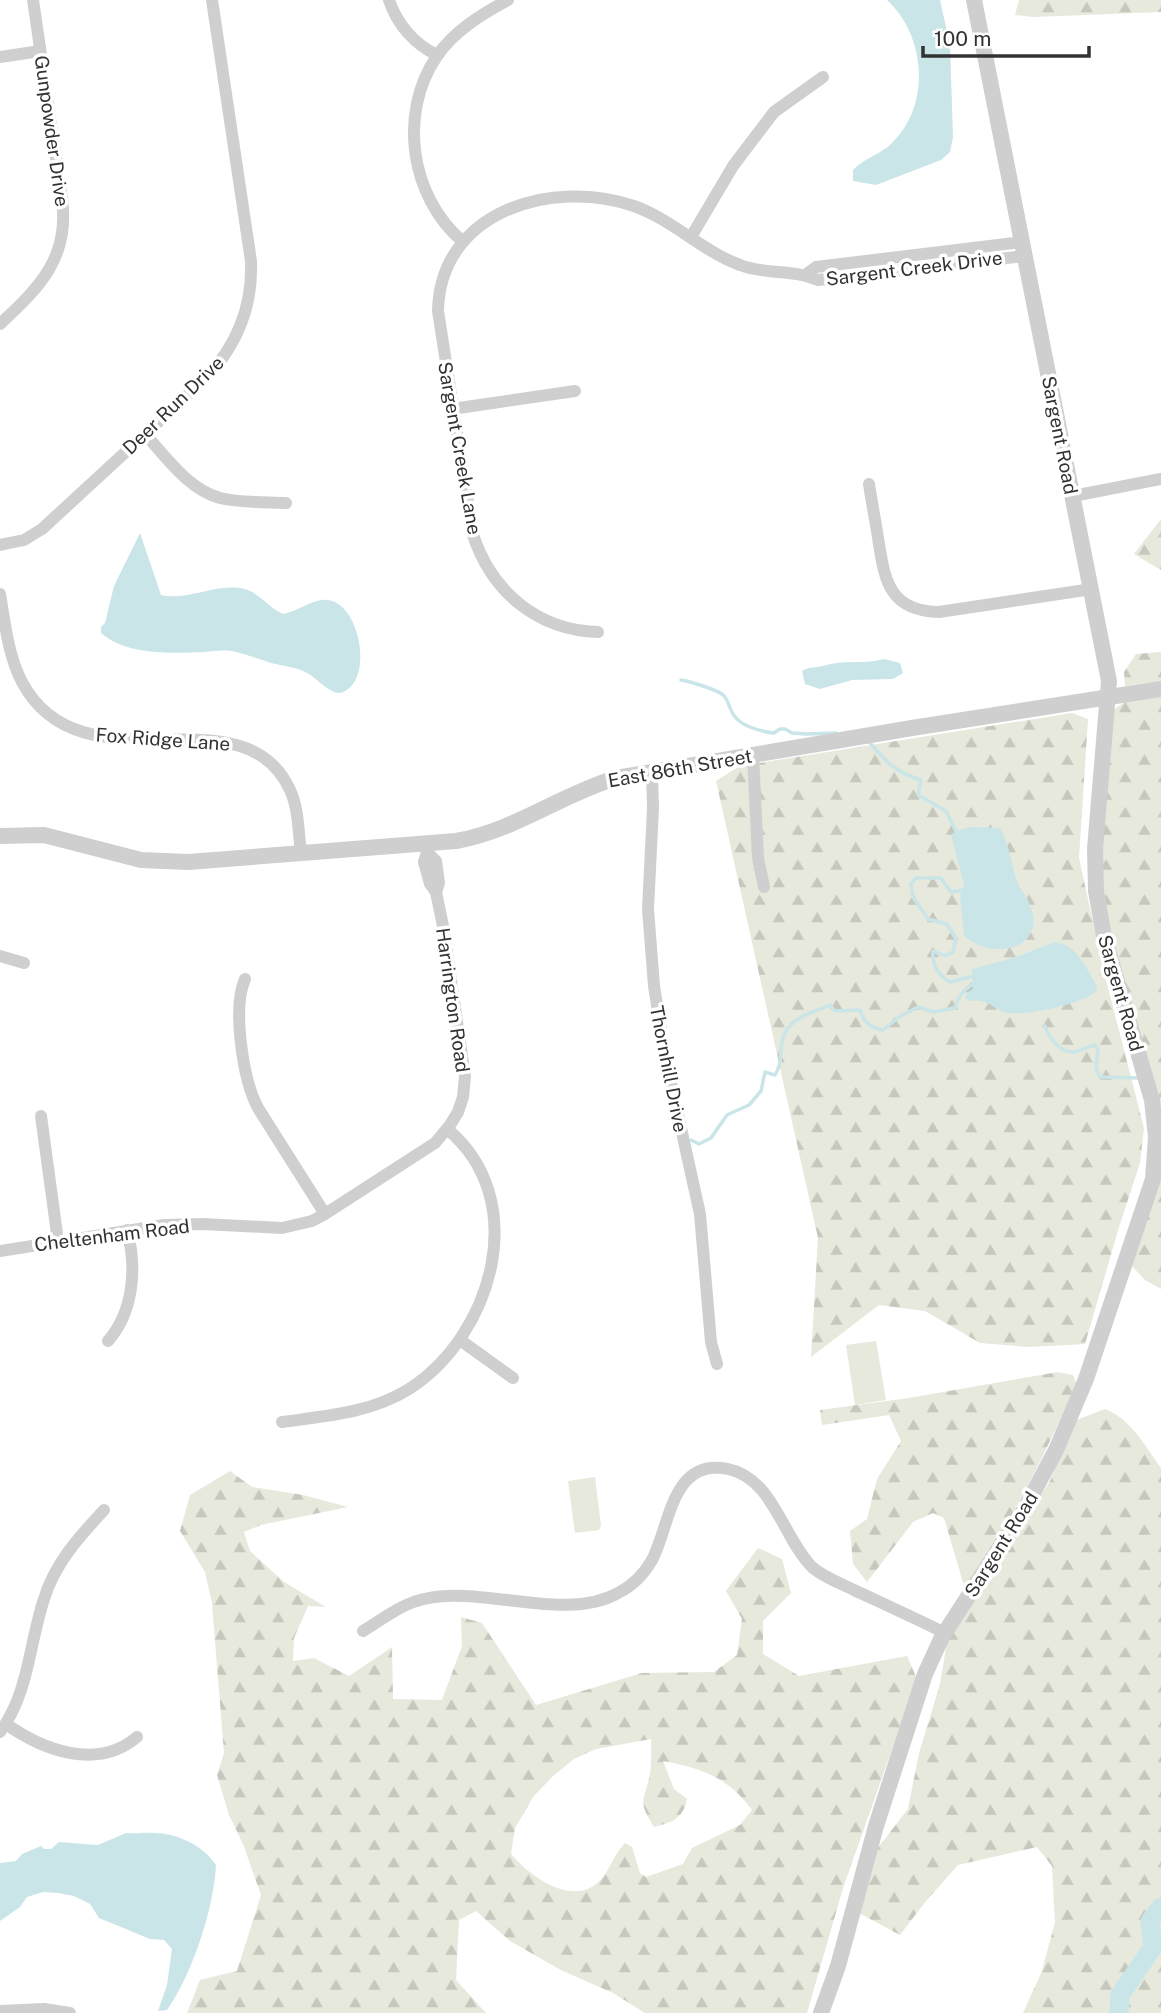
<svg xmlns="http://www.w3.org/2000/svg" width="1161" height="2013" viewBox="0 0 1161 2013" font-family="'Public Sans',sans-serif">
	<style>
		.forest { fill: url(#forest-firs); fill-rule: evenodd }
		.green { fill: #e6e9dc }
		.water { fill: #cae5e8 }
		.lines { fill: none; stroke-linecap: round; stroke-linejoin: round }
		.stream { stroke: #cae5e8; stroke-width: 3.5 }
		.river { stroke: #cae5e8; stroke-width: 19 }
		.minor { stroke: #cfcfcf; stroke-width: 12 }
		.tertiary { stroke: #cfcfcf; stroke-width: 16 }
		.labels { text-anchor: middle; stroke-width: 7; stroke-linejoin: round; paint-order: stroke }
		.street-label { font-size: 19px; fill: #323232; stroke: #fff }
	</style>
	<defs>
		<pattern id="forest-firs" width="22" height="20" patternUnits="userSpaceOnUse" patternTransform="scale(1.75)"><rect width="22" height="20" fill="#e6e9dc"/><path d="M5 1l3.5 6h-7zM16 11l3.5 6h-7z" fill="#c6c8bd"/></pattern>
	</defs>
	<rect width="100%" height="100%" fill="#fff"/>
	<!-- forest -->
	<g class="forest">
		<path d="M 1019,0 L 1161,0 L 1161,12 L 1033,17 L 1015,15 Z"/>
		<path d="M 1161,519 L 1161,570 L 1134,554 Z"/>
		<path d="M 1161,652 L 1161,681 L 1125,686 L 1124,672 L 1136,654 Z"/>
		<path d="M 1161,695 L 1161,1108 L 1143,1043 L 1113,948 L 1099,870 L 1113,710 L 1125,702 Z"/>
		<path d="M 1072,713 L 1088,719 L 1079,858 L 1102,964 L 1144,1128 L 1140,1163 L 1119,1227 L 1085,1344 L 1030,1347 L 980,1343 L 925,1311 L 879,1305 L 811,1357 L 818,1238 L 716,781 L 740,766 Z"/>
		<path d="M 1161,1154 L 1161,1289 L 1145,1280 L 1131,1265 Z"/>
		<path d="M 1058,1372 L 1073,1375 L 1076,1383 C 1046,1454 1009,1526 965,1589 L 944,1518 L 933,1513 L 913,1522 L 867,1582 L 853,1564 L 850,1531 L 867,1519 L 877,1479 L 901,1441 L 889,1415 L 822,1425 L 820,1410 L 909,1398 Z"/>
		<path d="M 1105,1409 C 1131,1419 1145,1446 1161,1468 L 1161,2013 L 1023,2013 L 1042,1971 L 1055,1922 L 1052,1866 L 1037,1847 L 958,1865 L 926,1901 L 900,1935 L 857,1912 L 877,1849 L 908,1809 L 919,1753 L 940,1684 L 947,1642 L 1050,1481 L 1074,1421 Z"/>
		<path d="M 230,1471 L 252,1487 L 303,1495 L 348,1507 L 261,1525 L 244,1532 L 250,1551 L 284,1582 L 326,1607 L 308,1606 L 294,1638 L 293,1661 L 314,1658 L 349,1676 L 392,1647 L 393,1699 L 442,1700 L 462,1646 L 461,1617 L 482,1623 L 536,1705 L 642,1673 L 714,1672 L 737,1655 L 742,1619 L 726,1591 L 758,1548 L 782,1559 L 791,1593 L 763,1621 L 763,1654 L 799,1676 L 907,1656 L 917,1679 L 843,1888 L 807,2013 L 645,2013 L 613,1993 L 561,1970 L 510,1941 L 476,1911 L 459,1920 L 456,1980 L 486,2013 L 187,2013 L 200,1980 L 237,1971 L 261,1895 L 243,1844 L 229,1815 L 217,1775 L 224,1753 L 212,1603 L 205,1572 L 180,1531 L 190,1495 ZM 651,1739 C 651,1752 652,1766 649,1779 C 642,1806 639,1801 654,1827 C 673,1822 683,1819 687,1799 L 674,1789 L 663,1761 C 701,1768 728,1777 752,1810 L 740,1825 L 692,1848 L 683,1864 L 646,1877 L 640,1873 L 632,1847 L 625,1843 C 614,1855 612,1864 604,1876 C 578,1911 531,1878 511,1854 L 515,1828 L 533,1797 L 553,1776 L 574,1759 L 596,1749 Z"/>
	</g>
	<!-- green -->
	<g class="green">
		<path d="M 876,1341 L 886,1400 L 855,1405 L 846,1345 Z"/>
		<path d="M 595,1477 L 601,1526 L 599,1530 L 575,1533 L 568,1481 Z"/>
	</g>
	<!-- water -->
	<g class="water">
		<path d="M 887,0 L 940,0 L 950,45 L 953,137 L 950,152 L 941,160 L 876,185 L 853,181 L 853,170 C 864,158 882,154 893,142 C 932,103 925,35 887,0 Z"/>
		<path d="M 140,533 L 161,595 C 188,601 218,582 245,589 C 259,593 269,608 283,614 C 297,612 313,598 328,600 C 360,604 374,679 343,692 C 332,697 317,678 307,673 C 297,667 283,666 271,663 C 259,659 248,655 236,652 C 226,649 214,651 204,652 C 170,653 128,656 101,633 L 101,627 L 105,623 L 114,586 Z"/>
		<path d="M 884,659 L 900,663 L 903,673 L 893,679 L 852,680 L 820,689 L 805,684 L 802,671 C 810,666 815,668 823,666 C 843,659 864,665 884,659 Z"/>
		<path d="M 969,827 L 1000,828 C 1009,843 1011,862 1016,879 C 1019,888 1026,895 1029,903 C 1039,923 1032,944 1009,948 C 991,951 978,947 964,936 L 960,895 L 964,885 L 951,835 L 956,831 Z"/>
		<path d="M 1055,942 C 1076,944 1086,968 1096,984 L 1097,990 C 1088,1003 1025,1016 1009,1013 C 992,1010 990,998 969,1001 L 965,998 L 967,993 L 973,989 L 972,969 L 1016,957 Z"/>
		<path d="M 126,1833 C 136,1834 144,1832 154,1833 C 177,1833 204,1846 216,1865 C 214,1908 192,1975 167,2010 L 158,2011 L 167,1985 L 172,1949 L 164,1940 L 150,1939 L 99,1918 L 90,1904 L 74,1896 L 58,1893 L 43,1892 L 27,1897 L 20,1907 L 0,1921 L 0,1863 L 16,1861 L 22,1854 L 41,1846 L 44,1849 L 51,1849 L 59,1842 L 98,1845 Z"/>
	</g>
	<g class="lines">
		<!-- stream -->
		<g class="stream">
			<path d="M 681,680 C 689,681 718,690 723,695 C 728,699 728,704 731,710 C 737,726 759,731 774,733 L 780,729 L 785,729 L 792,733 L 806,734 L 836,733"/>
			<path d="M 870,743 C 887,763 896,772 921,780 L 918,795 L 946,811 L 958,835"/>
			<path d="M 964,890 L 951,892 L 941,878 L 916,878 L 911,884 L 913,897 L 928,919 L 947,924 L 956,939 L 953,952 L 945,956 L 933,951 C 932,965 938,975 950,982 L 974,976"/>
			<path d="M 1045,1026 C 1049,1039 1063,1056 1078,1051 C 1084,1049 1088,1046 1095,1045 L 1098,1049 L 1096,1068 L 1100,1077 L 1137,1078"/>
			<path d="M 691,1140 L 699,1144 L 711,1138 L 727,1115 L 749,1105 L 761,1091 L 765,1072 L 775,1075 C 783,1061 779,1056 782,1042 C 787,1017 810,1014 830,1005 L 835,1011 L 860,1010 C 863,1022 871,1028 883,1030 L 899,1017 L 918,1007 L 933,1012 L 955,1008 C 958,996 964,989 975,983"/>
		</g>
		<!-- river -->
		<path class="river" d="M 1119,2013 L 1120,1995 L 1153,1947 L 1150,1921 L 1161,1907"/>
		<!-- minor -->
		<g class="minor">
			<path d="M 389,0 C 397,24 414,44 437,55"/>
			<path d="M 0,57 L 40,51"/>
			<path d="M 691,237 L 733,166 L 774,112 L 823,77"/>
			<path d="M 462,241 C 410,196 398,113 437,56 C 454,31 482,14 508,0"/>
			<path d="M 805,275 L 816,267 L 1022,242"/>
			<path d="M 0,324 C 40,287 70,257 62,199 L 33,0"/>
			<path d="M 452,409 L 575,391"/>
			<path d="M 145,434 C 166,457 188,489 220,498 C 241,503 264,502 286,503"/>
			<path d="M 869,484 C 872,504 876,524 879,544 C 885,584 892,611 939,612 L 1092,589"/>
			<path d="M 1073,496 L 1161,479"/>
			<path d="M 0,545 L 24,540 L 42,529 L 206,378 C 237,345 253,307 251,261 L 212,0"/>
			<path d="M 0,594 C 5,623 8,655 22,682 C 82,795 243,686 290,790 C 299,809 298,832 301,852"/>
			<path d="M 598,632 C 537,630 492,592 473,535 L 438,311 C 440,211 552,178 634,206 C 673,220 702,251 740,265 C 765,275 794,269 818,280 L 1025,256"/>
			<path d="M 753,755 L 758,858 L 764,887"/>
			<path d="M 652,772 L 653,808 L 648,909 L 654,986 L 665,1056 L 700,1214 L 711,1342 L 717,1364"/>
			<path d="M 427,852 L 436,861 L 439,883 L 436,892"/>
			<path d="M 0,956 L 24,963"/>
			<path d="M 245,979 C 232,1008 243,1080 258,1108 L 325,1214"/>
			<path d="M 41,1116 L 58,1241"/>
			<path d="M 0,1251 L 164,1225 L 203,1224 L 282,1228 L 312,1221 L 325,1214 L 435,1143 L 450,1125 L 458,1112 L 463,1097 L 465,1076 L 443,926 L 436,892 L 430,884 L 424,862 L 427,852 L 426,844"/>
			<path d="M 460,1340 L 513,1378"/>
			<path d="M 108,1341 C 134,1311 137,1267 127,1230"/>
			<path d="M 282,1422 C 326,1416 371,1413 409,1389 C 493,1335 532,1199 447,1129"/>
			<path d="M 363,1631 C 383,1619 401,1604 424,1599 C 483,1585 565,1623 618,1593 C 632,1586 644,1574 652,1560 C 670,1527 671,1457 728,1469 C 773,1478 783,1538 812,1567 C 823,1577 840,1583 854,1590 C 884,1604 915,1618 945,1633"/>
			<path d="M 6,1724 C 43,1750 97,1771 137,1737"/>
			<path d="M 0,1732 C 29,1693 29,1644 44,1599 C 55,1563 79,1537 104,1510"/>
			<path d="M 0,2011 L 44,2009 L 70,2013"/>
		</g>
		<!-- tertiary -->
		<g class="tertiary">
			<path d="M 0,836 L 44,835 L 141,860 L 188,862 L 456,841 C 514,831 560,795 616,778 L 912,728 L 1161,689"/>
			<path d="M 821,2013 L 838,1966 L 876,1826 L 925,1674 L 942,1637 L 1024,1510 L 1056,1450 L 1086,1379 L 1153,1179 L 1156,1137 L 1152,1100 L 1104,937 L 1096,891 L 1095,849 L 1109,681 L 974,0"/>
		</g>
	</g>
	<g class="labels">
		<!-- street labels -->
		<g class="street-label">
			<text transform="translate(52 131) rotate(82)" y="7">Gunpowder Drive</text>
			<text transform="translate(914 268) rotate(-7)" y="7">Sargent Creek Drive</text>
			<text transform="translate(173 405) rotate(-44)" y="7">Deer Run Drive</text>
			<text transform="translate(1060 435) rotate(79)" y="7">Sargent Road</text>
			<text transform="translate(460 448) rotate(80)" y="7">Sargent Creek Lane</text>
			<text transform="translate(163 739) rotate(4)" y="7">Fox Ridge Lane</text>
			<text transform="translate(680 768) rotate(-10)" y="7">East 86th Street</text>
			<text transform="translate(1121 993) rotate(74)" y="7">Sargent Road</text>
			<text transform="translate(453 1000) rotate(82)" y="7">Harrington Road</text>
			<text transform="translate(669 1069) rotate(79)" y="7">Thornhill Drive</text>
			<text transform="translate(112 1235) rotate(-7)" y="7">Cheltenham Road</text>
			<text transform="translate(1001 1544) rotate(-58)" y="7">Sargent Road</text>
		</g>
	</g>
	<!-- scale -->
	<path d="M923 46v10h166v-10" fill="none" stroke="#323232" stroke-width="3.5"/>
	<text x="934" y="46" font-size="21" fill="#323232" stroke="#ffffff" stroke-width="5" paint-order="stroke">100 m</text>
</svg>
